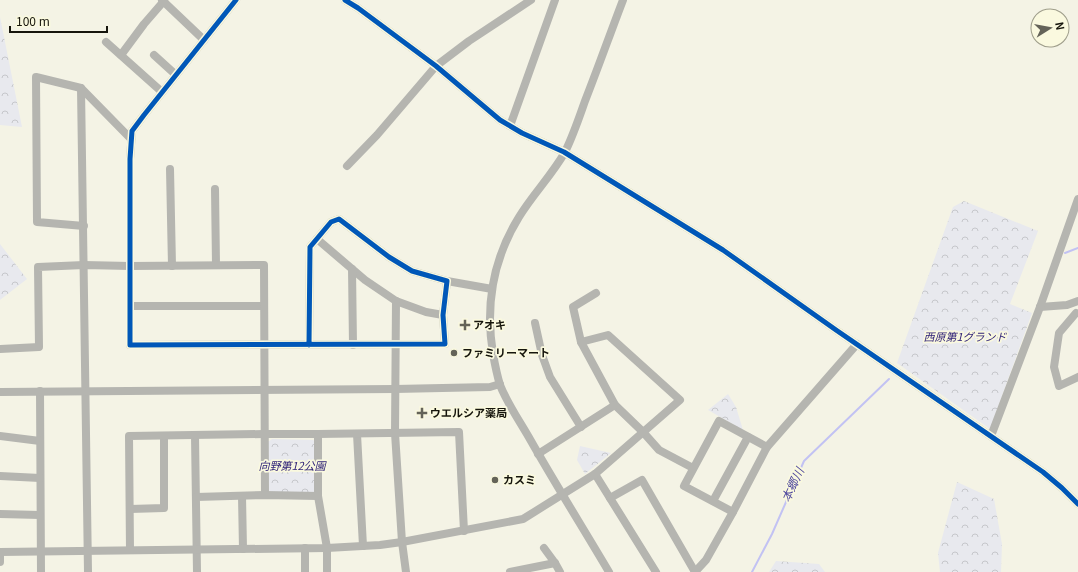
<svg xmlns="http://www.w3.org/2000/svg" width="1078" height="572" viewBox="0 0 1078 572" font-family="Georgia,'Noto Sans JP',serif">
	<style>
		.forest { fill: url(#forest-crowns) }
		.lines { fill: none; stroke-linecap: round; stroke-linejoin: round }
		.stream { stroke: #c2c2f3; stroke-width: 2 }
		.minor { stroke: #b5b5b0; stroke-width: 8 }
		.cycleway-casing { stroke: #faf9df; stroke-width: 8 }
		.cycleway { stroke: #0057b8; stroke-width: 5 }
		.poi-dot { fill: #646358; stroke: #faf9df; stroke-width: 1.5 }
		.labels { text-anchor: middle; stroke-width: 3.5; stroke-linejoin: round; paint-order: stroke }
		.poi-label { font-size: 11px; font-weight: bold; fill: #16150c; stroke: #faf9df; text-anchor: start }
		.park-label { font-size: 11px; font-style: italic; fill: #302378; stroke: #faf9df }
		.water-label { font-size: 12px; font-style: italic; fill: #4e479e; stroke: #faf9df }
	</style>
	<defs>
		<pattern id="forest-crowns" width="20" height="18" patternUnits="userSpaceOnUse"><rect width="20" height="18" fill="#e8e9ee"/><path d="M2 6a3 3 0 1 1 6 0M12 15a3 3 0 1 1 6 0" fill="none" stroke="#c6c7cb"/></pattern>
	</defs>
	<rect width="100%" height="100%" fill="#f4f3e5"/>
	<!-- forest -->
	<g class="forest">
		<path d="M 0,17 L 22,127 L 0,125 Z"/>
		<path d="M 964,201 L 1038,231 L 1010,304 L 1032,313 L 990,429 L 897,363 L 953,207 Z"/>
		<path d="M 0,244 L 27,279 L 0,300 Z"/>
		<path d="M 728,394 L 736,407 L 743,430 L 708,410 Z"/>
		<path d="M 272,439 L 313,440 L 316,442 L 315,491 L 312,494 L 271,494 L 269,490 L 268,442 Z"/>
		<path d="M 580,446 L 611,453 L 585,474 L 577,460 Z"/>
		<path d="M 957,482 L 994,499 L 1002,544 L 1001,572 L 940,572 L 938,553 Z"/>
		<path d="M 776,561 L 819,564 L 825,572 L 769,572 Z"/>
	</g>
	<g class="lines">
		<!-- stream -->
		<g class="stream">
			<path d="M 1065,253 L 1078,248"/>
			<path d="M 752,572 L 772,534 L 804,461 L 889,379"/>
		</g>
		<!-- minor -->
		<g class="minor">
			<path d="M 162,0 L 204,40"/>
			<path d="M 236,0 L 144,115 L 132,131 L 130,159 L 130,345 L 445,344 L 443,315 L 447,281 L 412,271 L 389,257 L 339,219 L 331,222 L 310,247 L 309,345"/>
			<path d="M 345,0 L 358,8 L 436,66 L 500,120 L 522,133 L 564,152 L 723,250 L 836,330 L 1043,472 L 1062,488 L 1078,504"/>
			<path d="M 106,42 L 162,92"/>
			<path d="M 121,55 L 144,24 L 164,1"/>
			<path d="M 154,55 L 176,75"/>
			<path d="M 81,88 L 88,572"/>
			<path d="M 510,126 L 555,0"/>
			<path d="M 347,166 L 377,135 L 436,66 L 469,41 L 531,0"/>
			<path d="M 170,169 L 172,266"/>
			<path d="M 215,189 L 216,265"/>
			<path d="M 84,226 L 37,222 L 36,77 L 81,88 L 131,139"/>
			<path d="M 317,239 L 365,280 L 396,301 L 426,312 L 443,315"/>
			<path d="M 352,269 L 353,345"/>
			<path d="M 447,281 L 492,289"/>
			<path d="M 596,293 L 573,307 L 581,342 L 615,405 L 643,432 L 659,450 L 693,468"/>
			<path d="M 396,301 L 395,433 L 402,542 L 406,572"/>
			<path d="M 130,306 L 263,306"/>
			<path d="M 1040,307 L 1067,305 L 1078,301"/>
			<path d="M 1076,313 L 1059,333 L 1054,367 L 1059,386 L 1078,377"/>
			<path d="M 535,323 L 542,355 L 550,377 L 581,427"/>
			<path d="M 0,349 L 39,347 L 38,267 L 84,265 L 130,266 L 264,265 L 265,495"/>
			<path d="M 40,391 L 41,572"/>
			<path d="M 0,392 L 395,389 L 490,387 L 500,384"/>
			<path d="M 318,434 L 318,496 L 327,548 L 327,572"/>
			<path d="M 357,434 L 363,546"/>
			<path d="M 0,436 L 40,441"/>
			<path d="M 195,436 L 197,572"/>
			<path d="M 991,436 L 1040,307 L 1078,199"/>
			<path d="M 538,454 L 615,405"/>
			<path d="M 595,474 L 656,572"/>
			<path d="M 0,476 L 40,478"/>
			<path d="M 242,496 L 243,549"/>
			<path d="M 196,497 L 265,495 L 318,496"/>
			<path d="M 610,498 L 642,480 L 695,572"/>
			<path d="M 713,501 L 748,437"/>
			<path d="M 130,509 L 164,508 L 164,436"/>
			<path d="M 733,512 L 684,486 L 719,421 L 767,447"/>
			<path d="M 0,514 L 40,515"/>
			<path d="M 544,548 L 555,563 L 560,572"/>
			<path d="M 130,550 L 129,436 L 264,434 L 318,434 L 459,432 L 464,531"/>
			<path d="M 0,552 L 327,548 L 380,545 L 402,542 L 523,519 L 595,474 L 680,400 L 608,335 L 581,342"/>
			<path d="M 0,562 L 0,552"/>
			<path d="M 305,572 L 305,548"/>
			<path d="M 510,572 L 555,563"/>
			<path d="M 609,572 C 583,528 556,485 531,441 C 521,423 508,405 500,385 C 497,375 495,365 493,354 C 485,305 493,259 519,217 C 533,194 552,175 565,152 C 573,136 579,118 585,101 C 598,68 610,34 623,0"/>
			<path d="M 695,572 L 706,560 L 733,512 L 767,447 L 857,344"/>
		</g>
		<defs>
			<g id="cycleway">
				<path d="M 236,0 L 144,115 L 132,131 L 130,159 L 130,345 L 445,344 L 443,315 L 447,281 L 412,271 L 389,257 L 339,219 L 331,222 L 310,247 L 309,345"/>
				<path d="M 345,0 L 358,8 L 436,66 L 500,120 L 522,133 L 564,152 L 723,250 L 836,330 L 1043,472 L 1062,488 L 1078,504"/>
			</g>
		</defs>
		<!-- cycleway casing -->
		<use href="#cycleway" class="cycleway-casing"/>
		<!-- cycleway -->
		<use href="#cycleway" class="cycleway"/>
	</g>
	<!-- markers -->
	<g class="poi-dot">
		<path d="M463 319h4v4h4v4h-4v4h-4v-4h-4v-4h4z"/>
		<circle cx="454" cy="353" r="4"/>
		<path d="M420 407h4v4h4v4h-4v4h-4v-4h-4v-4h4z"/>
		<circle cx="495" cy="480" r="4"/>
	</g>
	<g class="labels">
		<!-- poi labels -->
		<g class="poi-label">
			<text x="473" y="329">アオキ</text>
			<text x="462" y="357">ファミリーマート</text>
			<text x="430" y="417">ウエルシア薬局</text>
			<text x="503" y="484">カスミ</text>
		</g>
		<!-- park labels -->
		<g class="park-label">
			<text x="965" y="341">西原第1グランド</text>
			<text x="292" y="470">向野第12公園</text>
		</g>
		<!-- water labels -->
		<g class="water-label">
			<text transform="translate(793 485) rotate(-65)" y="4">本郷川</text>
		</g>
	</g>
	<!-- north arrow -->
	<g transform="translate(1050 28) rotate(79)"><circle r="19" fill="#faf9df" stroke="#9f9e8b"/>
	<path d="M0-3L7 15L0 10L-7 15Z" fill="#646358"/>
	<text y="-6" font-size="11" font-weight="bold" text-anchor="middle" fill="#16150c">N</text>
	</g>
	<!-- scale -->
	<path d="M10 26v6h97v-6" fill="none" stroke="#16150c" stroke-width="2"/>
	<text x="16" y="26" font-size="12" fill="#16150c" stroke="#faf9df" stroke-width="3" paint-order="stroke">100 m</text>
</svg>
